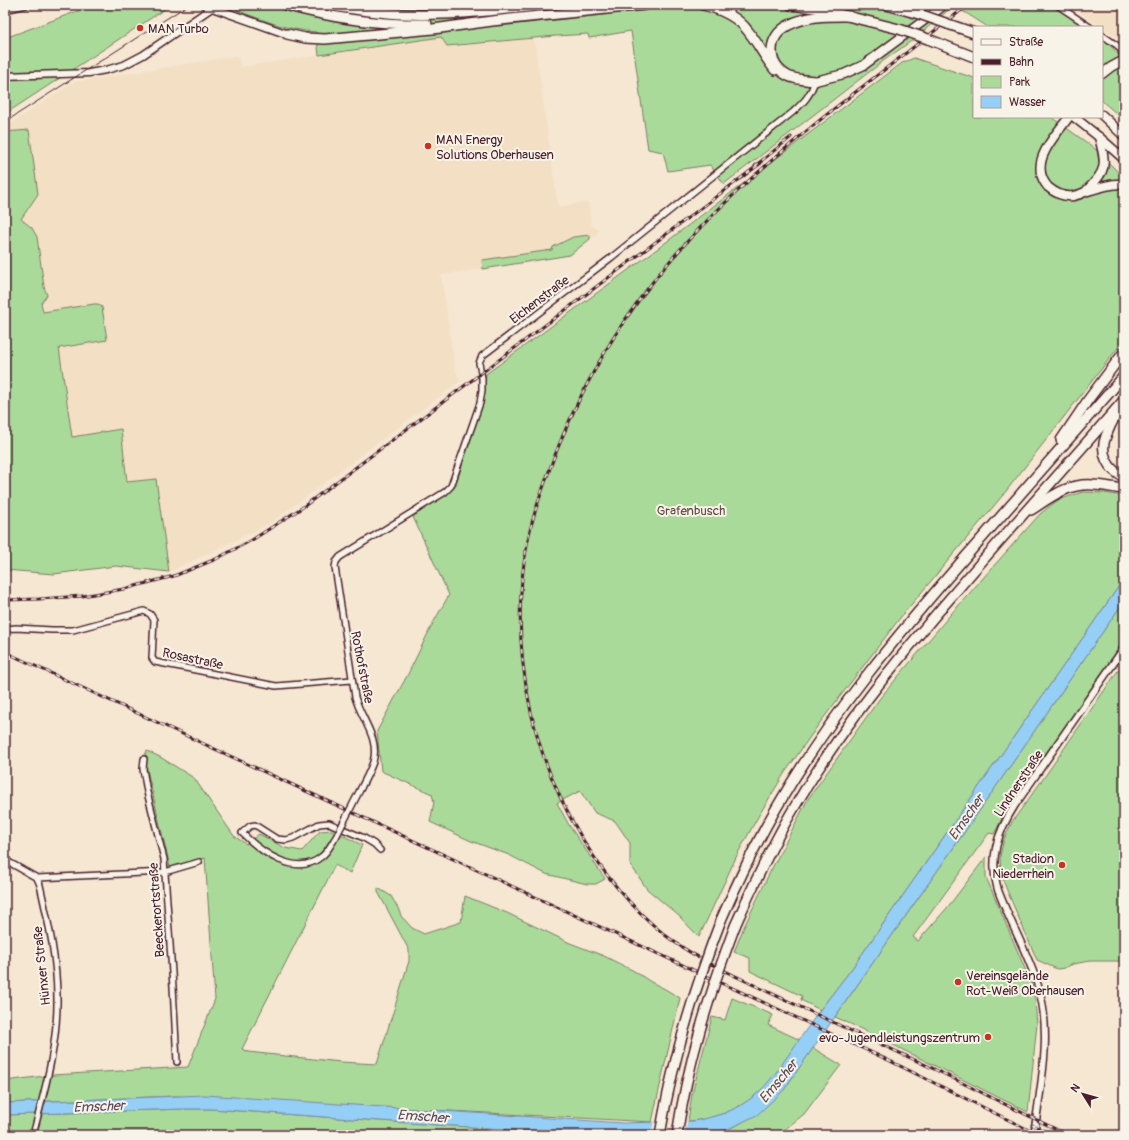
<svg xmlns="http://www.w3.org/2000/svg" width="1129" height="1140" viewBox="0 0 1129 1140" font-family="Pangolin,sans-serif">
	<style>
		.built { fill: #f3dfc3 }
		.green { fill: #aada9a; stroke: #7a7c62 }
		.water { fill: #96cff6; stroke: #7889a5 }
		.pier { fill: #f5e7d2 }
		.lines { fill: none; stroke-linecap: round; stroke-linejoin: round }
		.minor-casing { stroke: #4a1f2b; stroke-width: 8 }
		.tertiary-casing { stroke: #4a1f2b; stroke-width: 9 }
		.secondary-casing { stroke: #4a1f2b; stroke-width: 10 }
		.primary-casing { stroke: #4a1f2b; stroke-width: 11 }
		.motorway-casing { stroke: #4a1f2b; stroke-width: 12 }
		.minor { stroke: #f7f3e8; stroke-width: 5 }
		.tertiary { stroke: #f7f3e8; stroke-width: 6 }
		.secondary { stroke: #f7f3e8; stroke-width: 7 }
		.primary { stroke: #f7f3e8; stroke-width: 8 }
		.motorway { stroke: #f7f3e8; stroke-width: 9 }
		.tram { stroke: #4a1f2b; stroke-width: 1 }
		.rail-casing { stroke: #4a1f2b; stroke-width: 3 }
		.rail { stroke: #f7f3e8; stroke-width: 1.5; stroke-dasharray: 4.5; stroke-linecap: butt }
		.minor-bridge-casing { stroke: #4a1f2b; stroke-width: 8; stroke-linecap: butt }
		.motorway-bridge-casing { stroke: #4a1f2b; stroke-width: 12; stroke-linecap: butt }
		.minor-bridge { stroke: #f7f3e8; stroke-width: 5 }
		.motorway-bridge { stroke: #f7f3e8; stroke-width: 9 }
		.poi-dot { fill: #c8321e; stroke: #f7f3e8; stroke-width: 1.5 }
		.labels { text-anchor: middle; stroke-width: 4; stroke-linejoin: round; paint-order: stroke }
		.poi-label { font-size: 13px; fill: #4a1f2b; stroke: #f7f3e8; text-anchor: start }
		.street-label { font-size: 13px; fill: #4a1f2b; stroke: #f7f3e8 }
		.park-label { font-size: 13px; fill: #624e47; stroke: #f7f3e8 }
		.water-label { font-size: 14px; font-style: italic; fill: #5d4b5e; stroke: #f7f3e8 }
	</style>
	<rect width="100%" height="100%" fill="#f5e7d2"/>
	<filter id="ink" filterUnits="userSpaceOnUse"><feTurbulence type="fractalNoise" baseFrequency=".025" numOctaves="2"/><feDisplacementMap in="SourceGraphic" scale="8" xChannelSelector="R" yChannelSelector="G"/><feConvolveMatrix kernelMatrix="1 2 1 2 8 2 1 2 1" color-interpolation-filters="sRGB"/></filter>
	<g filter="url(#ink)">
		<!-- built -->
		<g class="built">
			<path d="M 1074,5 L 1124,5 L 1124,43 L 1082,14 Z"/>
			<path d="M 442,37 L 447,46 L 534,39 L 558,207 L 588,202 L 591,225 L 599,230 L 596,235 L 570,255 L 441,275 L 455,369 L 460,381 L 269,524 L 169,572 L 156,479 L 127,482 L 121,429 L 72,437 L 59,348 L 107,340 L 94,304 L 43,312 L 41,303 L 47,295 L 44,287 L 39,246 L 27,223 L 21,219 L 29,130 L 5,132 L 5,127 L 74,82 L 238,56 L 240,67 Z"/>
		</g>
		<!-- green -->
		<g class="green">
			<path d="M 94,5 L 171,5 L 5,114 L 5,91 L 6,81 L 5,81 L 5,38 Z"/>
			<path d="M 237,5 L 1055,5 L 1085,27 L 988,27 L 966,13 L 952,7 L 914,39 L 886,59 L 724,184 L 710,165 L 668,171 L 663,152 L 648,149 L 631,31 L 589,38 L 588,34 L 556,36 L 447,46 L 441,37 L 319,55 L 316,32 C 289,30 264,21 239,11 L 236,9 Z"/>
			<path d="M 1102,39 L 1109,44 L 1124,61 L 1124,120 L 1102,101 Z"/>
			<path d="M 914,58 L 974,78 L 974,117 L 1051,117 L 1093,147 L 1124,178 L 1124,340 L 1003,495 L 900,618 L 819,724 L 784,774 L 759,815 L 738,853 L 699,937 L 679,916 L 647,889 L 630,864 L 630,843 L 615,821 L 595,813 L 580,791 L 557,803 L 569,825 L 605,879 L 596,884 L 587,884 L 546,874 L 509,855 L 471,841 L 430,822 L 434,802 L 432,794 L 381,771 L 377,731 L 408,674 L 433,623 L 449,595 L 413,517 L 455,487 L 483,403 L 486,374 L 657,249 L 902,63 Z"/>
			<path d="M 29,130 L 38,194 L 21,219 L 32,228 L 37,237 L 44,287 L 47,295 L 41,303 L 43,312 L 94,304 L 98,304 L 102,307 L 107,340 L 59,348 L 72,437 L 121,429 L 127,482 L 156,479 L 169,572 L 116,566 L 54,574 L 5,570 L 5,132 Z"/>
			<path d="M 590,235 L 590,239 L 570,255 L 483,269 L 482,260 L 552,250 L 553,247 L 573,237 Z"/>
			<path d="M 1083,492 L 1104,493 L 1124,496 L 1124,579 L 853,967 L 820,1010 L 801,1000 L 802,996 L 750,971 L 750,958 L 734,952 L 743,929 L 768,876 L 808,799 L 880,698 L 951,614 L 1040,514 L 1058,500 Z"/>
			<path d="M 1124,601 L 1124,640 L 1058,736 L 1013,798 L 994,834 L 989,833 L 913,937 L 918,941 L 947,908 L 986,857 L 986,877 L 1034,990 L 1037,1024 L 1028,1112 L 855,1026 L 835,1017 L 982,807 Z"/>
			<path d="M 1124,662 L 1124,961 L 1090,961 L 1073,964 L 1064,968 L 1057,969 L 1037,960 L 1009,895 L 1001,875 L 1000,856 L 1004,839 L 1012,822 L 1043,779 Z"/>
			<path d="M 147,751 L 160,757 L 194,778 L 234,836 L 246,844 L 259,834 L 285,848 L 302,851 L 320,831 L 332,830 L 362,845 L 350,873 L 335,865 L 242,1049 L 248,1052 L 341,1062 L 377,1064 L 409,961 L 409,950 L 378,892 L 378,888 L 391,896 L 398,908 L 401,916 L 412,928 L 424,934 L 461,922 L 465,896 L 507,913 L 570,943 L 604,956 L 634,971 L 651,982 L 665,989 L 680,998 L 657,1099 L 652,1122 L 175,1096 L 5,1103 L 5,1081 L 53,1075 L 188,1067 L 215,999 L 205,858 L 170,867 L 144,757 Z"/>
			<path d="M 732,998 L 773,1015 L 768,1025 L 800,1040 C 788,1055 778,1072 765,1087 C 745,1107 715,1120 688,1121 L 692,1094 L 712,1017 L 725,1020 Z"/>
			<path d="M 813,1048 L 841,1065 L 804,1114 L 778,1135 L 705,1135 L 726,1130 L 741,1123 L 783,1091 Z"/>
			<path d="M 183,1109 L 212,1109 L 437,1125 L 608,1135 L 5,1135 L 5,1115 Z"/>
		</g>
		<!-- water -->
		<path class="water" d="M 1124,579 L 1124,601 L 982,807 L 783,1091 L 757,1115 L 726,1130 L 705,1135 L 607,1135 L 437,1125 L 212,1109 L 183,1109 L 5,1115 L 5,1103 L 205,1095 L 623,1123 L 693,1121 L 704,1119 L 725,1113 L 740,1106 L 753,1097 L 764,1087 L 775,1074 L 820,1010 L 853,967 Z"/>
		<!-- pier -->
		<path class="pier" d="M 688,1119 L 685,1135 L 651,1135 L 654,1120 Z"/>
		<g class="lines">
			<defs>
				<g id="minor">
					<path d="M 1057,5 L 1090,27"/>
					<path d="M 5,10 L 26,5"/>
					<path d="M 1102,35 L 1118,46 L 1121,50 L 1124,58"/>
					<path d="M 5,629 L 16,628 L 52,630 L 73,630 L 144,611 L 150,614 L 154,620 L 152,658 L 155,662 L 276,686 L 352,680"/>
					<path d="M 144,759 L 143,769 L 147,792 L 164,859 L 173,987 L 177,1062"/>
					<path d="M 361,788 C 365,780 370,771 373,762 C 380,738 361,719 355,697 L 335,567 L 336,562 L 340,557 L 445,492 L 451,486 L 480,403 L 482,390 L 482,378 L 479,363 L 482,356 L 612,257 L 793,112 C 804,102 810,96 815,81"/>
					<path d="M 336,837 C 331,844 328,852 321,857 C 295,878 260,851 242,833 L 250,826 L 255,825 L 277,839 L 286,840 L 293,838 L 319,824 L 329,823 L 364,838 L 374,844 L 380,850"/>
					<path d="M 5,860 L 37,878 L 40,885 C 48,921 57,959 57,997 C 58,1044 45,1089 33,1135"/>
					<path d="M 37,878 L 165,872 L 199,862"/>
				</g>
				<g id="tertiary">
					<path d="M 5,76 L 89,73 L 106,70 L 124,65 L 143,55 L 216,5"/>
					<path d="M 1034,1135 C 1040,1088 1053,1033 1038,986 C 1028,953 1010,923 998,890 C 989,858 997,833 1015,805 L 1124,648"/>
				</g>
				<path id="secondary" d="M 205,5 L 287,34"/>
				<g id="primary">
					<path d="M 1102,74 L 1111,67 L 1124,60"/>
					<path d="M 815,81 L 844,74 L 864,65 L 922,22 L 944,5"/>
					<path d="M 1102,115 L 1124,136"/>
					<path d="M 1069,117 C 1055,136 1027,163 1048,187 C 1055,193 1064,197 1073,196 C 1078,195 1081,194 1085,192 C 1097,188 1111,183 1124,184"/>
					<path d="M 1074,117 L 1099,137 L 1124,159"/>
					<path d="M 1087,190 C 1108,170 1106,164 1099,137"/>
				</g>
				<g id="motorway">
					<path d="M 285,5 C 331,18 379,25 427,24"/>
					<path d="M 327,5 C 352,9 378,13 403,14 C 451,16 498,10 545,5"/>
					<path d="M 703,5 C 720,9 737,16 748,31 C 758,43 765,58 775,70"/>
					<path d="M 791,5 L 815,8 L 899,29"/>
					<path d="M 887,5 L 919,14"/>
					<path d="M 921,5 L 925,9"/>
					<path d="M 948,24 L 974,33"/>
					<path d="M 287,34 L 305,38 L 325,39 L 433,29 L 492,21 L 645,5"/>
					<path d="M 928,39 L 974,57"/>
					<path d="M 815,81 C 807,80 796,80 788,76 C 766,64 767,36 789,25 C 808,15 829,16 849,16"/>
					<path d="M 1117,413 C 1113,420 1109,428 1106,436 C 1099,453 1108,470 1124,477"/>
					<path d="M 1061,440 L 1088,400 L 1124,352"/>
					<path d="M 1031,510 C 1051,497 1068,483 1093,485 C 1103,485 1114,488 1124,489"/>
					<path d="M 721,920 C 738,881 756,843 777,807 C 830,715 899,633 968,554 C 1020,494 1072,435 1124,376"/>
					<path d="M 735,926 C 752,888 770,849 791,813 C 838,732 897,659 958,589 C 1013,525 1069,463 1124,400"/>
				</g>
			</defs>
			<!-- minor casing -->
			<use href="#minor" class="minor-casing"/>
			<!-- tertiary casing -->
			<use href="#tertiary" class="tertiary-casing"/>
			<!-- secondary casing -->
			<use href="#secondary" class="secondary-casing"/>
			<!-- primary casing -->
			<use href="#primary" class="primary-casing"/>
			<!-- motorway casing -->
			<use href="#motorway" class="motorway-casing"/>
			<!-- minor -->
			<use href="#minor" class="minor"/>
			<!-- tertiary -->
			<use href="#tertiary" class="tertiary"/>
			<!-- secondary -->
			<use href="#secondary" class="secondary"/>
			<!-- primary -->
			<use href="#primary" class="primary"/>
			<!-- motorway -->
			<use href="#motorway" class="motorway"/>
			<!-- tram -->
			<path class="tram" d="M 5,122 L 188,5"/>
			<defs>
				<g id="rail">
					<path d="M 968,5 C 924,39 879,74 835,108 C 770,160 707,214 655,279 C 612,333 578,395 553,460 C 543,488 532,516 527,545 C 516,601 519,657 531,712 C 550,796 598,881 665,935 C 693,957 725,971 756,986 C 785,1000 814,1013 843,1027 C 875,1042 907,1056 938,1071 C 981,1092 1024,1114 1068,1135"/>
					<path d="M 755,166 L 791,137"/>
					<path d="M 5,600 L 39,599 L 82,596 L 124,589 L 174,576 L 216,559 L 252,540 L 303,507 L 761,163"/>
					<path d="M 5,652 L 888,1060 L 1039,1135"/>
					<path d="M 1032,1125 L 1052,1135"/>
				</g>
			</defs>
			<!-- rail casing -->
			<use href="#rail" class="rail-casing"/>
			<!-- rail -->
			<use href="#rail" class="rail"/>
			<defs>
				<path id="minor-bridge" d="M 336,837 L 361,788"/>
				<g id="motorway-bridge">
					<path d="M 919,14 L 948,24"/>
					<path d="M 899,29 L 928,39"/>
					<path d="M 660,1135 C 672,1061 694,990 721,920"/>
					<path d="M 677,1135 C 688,1061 709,996 735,926"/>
				</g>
			</defs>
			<!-- minor-bridge casing -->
			<use href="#minor-bridge" class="minor-bridge-casing"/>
			<!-- motorway-bridge casing -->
			<use href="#motorway-bridge" class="motorway-bridge-casing"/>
			<!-- minor-bridge -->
			<use href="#minor-bridge" class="minor-bridge"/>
			<!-- motorway-bridge -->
			<use href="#motorway-bridge" class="motorway-bridge"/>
		</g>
	</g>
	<!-- markers -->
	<g class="poi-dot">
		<circle cx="140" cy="28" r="4"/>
		<circle cx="428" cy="146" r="4"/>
		<circle cx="1062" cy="865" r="4"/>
		<circle cx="958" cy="982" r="4"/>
		<circle cx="988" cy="1037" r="4"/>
	</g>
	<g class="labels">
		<!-- poi labels -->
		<g class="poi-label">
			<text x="148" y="33">MAN Turbo</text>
			<text x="436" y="144">MAN Energy<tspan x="436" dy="15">Solutions Oberhausen</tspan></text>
			<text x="1054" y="863" text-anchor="end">Stadion<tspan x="1054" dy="15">Niederrhein</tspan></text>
			<text x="966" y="980">Vereinsgelände<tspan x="966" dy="15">Rot-Weiß Oberhausen</tspan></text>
			<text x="980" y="1042" text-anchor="end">evo-Jugendleistungszentrum</text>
		</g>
		<!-- street labels -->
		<g class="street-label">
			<text transform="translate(539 299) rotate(-37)" y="5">Eichenstraße</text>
			<text transform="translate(193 658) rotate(12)" y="5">Rosastraße</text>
			<text transform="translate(363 667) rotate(79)" y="5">Rothofstraße</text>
			<text transform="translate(1018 783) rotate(-56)" y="5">Lindnerstraße</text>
			<text transform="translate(156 910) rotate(-94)" y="5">Beeckerortstraße</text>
			<text transform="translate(41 966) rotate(-96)" y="5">Hünxer Straße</text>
		</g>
		<!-- park labels -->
		<g class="park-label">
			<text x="691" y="515">Grafenbusch</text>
		</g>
		<!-- water labels -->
		<g class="water-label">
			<text transform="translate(966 817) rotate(-55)" y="5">Emscher</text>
			<text transform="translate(778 1081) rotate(-50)" y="5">Emscher</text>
			<text transform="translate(99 1106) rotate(-2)" y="5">Emscher</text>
			<text transform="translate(423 1116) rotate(4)" y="5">Emscher</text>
		</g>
	</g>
	<!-- margin -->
	<rect width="1129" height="1140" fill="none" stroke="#f7f3e8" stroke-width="20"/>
	<rect x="10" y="10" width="1109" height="1120" fill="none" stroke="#4a1f2b" stroke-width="1.5" filter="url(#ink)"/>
	<!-- legend -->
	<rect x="973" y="26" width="130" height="92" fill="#f7f3e8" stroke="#b29e9c"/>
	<rect x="981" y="39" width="20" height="6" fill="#f7f3e8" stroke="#b29e9c"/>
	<text x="1009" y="46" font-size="12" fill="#4a1f2b">Straße</text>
	<rect x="981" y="59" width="20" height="6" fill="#4a1f2b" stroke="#b29e9c"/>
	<text x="1009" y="66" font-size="12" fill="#4a1f2b">Bahn</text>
	<rect x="981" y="76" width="20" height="12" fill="#aada9a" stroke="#b29e9c"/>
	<text x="1009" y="86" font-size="12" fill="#4a1f2b">Park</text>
	<rect x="981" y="96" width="20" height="12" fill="#96cff6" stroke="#b29e9c"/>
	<text x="1009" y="106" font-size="12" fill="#4a1f2b">Wasser</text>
	<!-- north arrow -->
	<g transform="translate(1083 1094) rotate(307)" stroke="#f7f3e8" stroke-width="3" paint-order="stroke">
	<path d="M0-3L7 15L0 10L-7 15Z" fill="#4a1f2b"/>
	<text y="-6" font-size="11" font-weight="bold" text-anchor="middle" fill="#4a1f2b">N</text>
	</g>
</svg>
